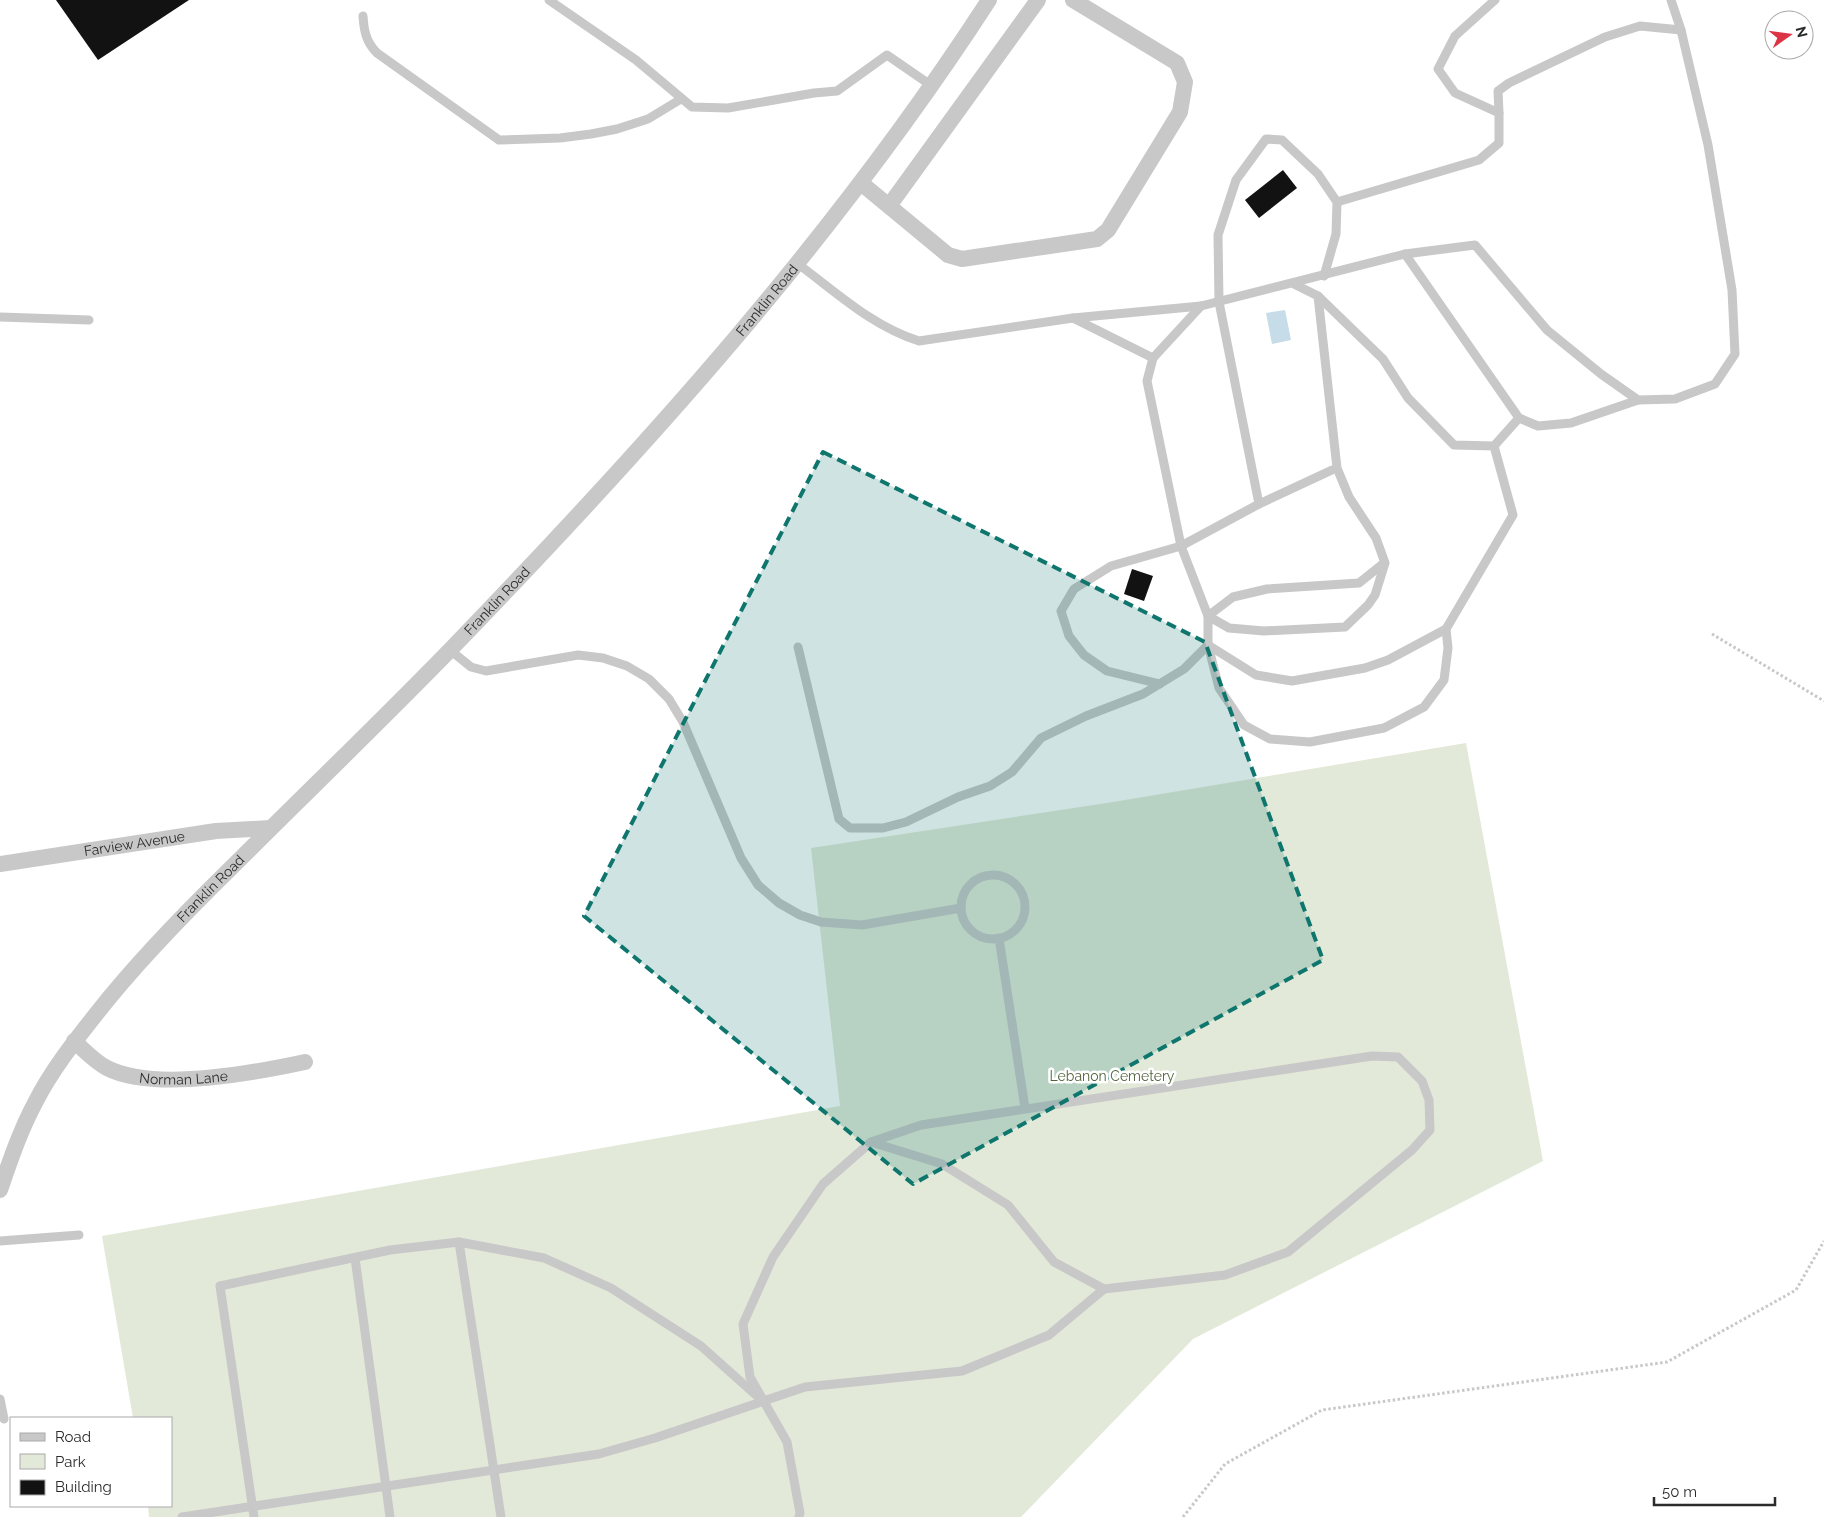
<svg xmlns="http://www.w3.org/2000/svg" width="1824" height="1517" viewBox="0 0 1824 1517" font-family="Raleway,sans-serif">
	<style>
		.green { fill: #e2e9d9 }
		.water { fill: #c6dce8 }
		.building { fill: #121212 }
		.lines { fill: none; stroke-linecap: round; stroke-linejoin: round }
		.path { stroke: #c8c8c8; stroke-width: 3; stroke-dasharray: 2.5 2.5; stroke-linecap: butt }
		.service { stroke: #c8c8c8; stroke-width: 9 }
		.minor { stroke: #c8c8c8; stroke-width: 16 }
		.marked { fill: #0f766e; fill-opacity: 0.2; stroke: #0f766e; stroke-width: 4; stroke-dasharray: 10 6; stroke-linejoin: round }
		.labels { text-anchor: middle; stroke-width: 5; stroke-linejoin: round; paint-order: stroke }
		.street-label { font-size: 14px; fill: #2b2b2b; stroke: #fff }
		.park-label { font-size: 14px; fill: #50643c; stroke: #fff }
	</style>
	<rect width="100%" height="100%" fill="#fff"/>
	<!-- green -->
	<path class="green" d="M 1466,743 L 1543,1161 L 1193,1339 L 1021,1517 L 149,1517 L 148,1506 L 171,1506 L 171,1418 L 133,1418 L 102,1236 L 840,1106 L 811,848 L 1113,802 Z"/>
	<!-- water -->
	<path class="water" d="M 1285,310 L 1291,340 L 1272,344 L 1266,313 Z"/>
	<!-- building -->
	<g class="building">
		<path d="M 56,0 L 189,0 L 98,60 Z"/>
		<path d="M 1283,170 L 1297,188 L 1259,218 L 1245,200 Z"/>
		<path d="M 1132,569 L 1153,576 L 1144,601 L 1124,594 Z"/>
	</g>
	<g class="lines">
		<!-- path -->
		<g class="path">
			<path d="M 1712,634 L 1824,701"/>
			<path d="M 1183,1517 L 1225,1464 L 1322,1410 L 1667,1362 L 1796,1290 L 1824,1241"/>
		</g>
		<!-- service -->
		<g class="service">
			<path d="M 549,0 L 636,60 L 692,107 L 728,108 L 814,93 L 837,91 L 887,55 L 932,86"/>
			<path d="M 363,16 C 364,31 366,42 377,53 L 499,140 L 560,138 L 591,134 L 617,129 L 648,119 L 681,99"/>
			<path d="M 1499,113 L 1498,91 L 1509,83 L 1605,37 L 1640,26 L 1681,30"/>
			<path d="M 1337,202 L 1479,160 L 1499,143 L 1499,113 L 1455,93 L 1438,69 L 1455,36 L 1495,0"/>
			<path d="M 1405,254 L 1519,418 L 1538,426 L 1571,423 L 1638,400"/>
			<path d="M 798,264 C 836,292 873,327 919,341 L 1073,318 L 1201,306 L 1405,254 L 1475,245 L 1547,330 L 1601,374 L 1638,400 L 1675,399 L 1715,384 L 1735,354 L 1732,290 L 1708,145 L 1681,30 L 1671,0"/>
			<path d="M 1294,284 L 1318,296 L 1383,359 L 1408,398 L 1454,445 L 1494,446"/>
			<path d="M 1201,306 L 1153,358 L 1147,381 L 1181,546 L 1208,616 L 1229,628 L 1264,631 L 1345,627 L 1368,605 L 1375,595 L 1385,563 L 1376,538 L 1349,497 L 1337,468 L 1318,296"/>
			<path d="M 0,317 L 89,320"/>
			<path d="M 1073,318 L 1153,358"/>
			<path d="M 1259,504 L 1219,302 L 1218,235 L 1236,180 L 1266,139 L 1282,140 L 1318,174 L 1337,202 L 1336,234 L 1324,276"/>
			<path d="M 1208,645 L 1219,688 L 1244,725 L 1270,739 L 1310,742 L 1384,728 L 1424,707 L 1444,680 L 1448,648 L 1446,629 L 1513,515 L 1494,446 L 1519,418"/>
			<path d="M 1208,645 L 1256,675 L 1292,681 L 1365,668 L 1388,660 L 1446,629"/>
			<path d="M 798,647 L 839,819 L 850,828 L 883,828 L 906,822 L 958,797 L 990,786 L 1012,772 L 1041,738 L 1086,716 L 1143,694 L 1184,669 L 1208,645 L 1208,616 L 1233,597 L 1267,589 L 1359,583 L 1384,563"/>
			<path d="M 450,650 L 471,667 L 486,671 L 578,655 L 603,658 L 627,666 L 649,679 L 669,699 L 683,722 L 741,858 L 758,885 L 779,903 L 800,915 L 821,922 L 862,925 L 961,908"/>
			<path d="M 1160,684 L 1107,671 L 1084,655 L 1069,636 L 1061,611 L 1074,589 L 1111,566 L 1181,546 L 1259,504 L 1332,470"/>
			<circle cx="993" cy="907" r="32"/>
			<path d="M 999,938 L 1025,1108"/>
			<path d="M 0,1241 L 79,1235"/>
			<path d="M 459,1242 L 501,1517"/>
			<path d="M 355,1258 L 390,1517"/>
			<path d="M 0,1399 L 4,1419"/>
			<path d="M 182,1517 L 599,1454 L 655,1438 L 805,1387 L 962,1371 L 1049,1335 L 1104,1289"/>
			<path d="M 254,1517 L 220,1286 L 390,1250 L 459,1242 L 544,1258 L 611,1288 L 701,1346 L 758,1397"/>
			<path d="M 799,1517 L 800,1513 L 787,1442 L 750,1377 L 743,1324 L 773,1257 L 823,1184 L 871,1142 L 921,1125 L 1372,1056 L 1398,1057 L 1422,1081 L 1429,1100 L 1430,1130 L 1412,1150 L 1288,1252 L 1225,1275 L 1104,1289 L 1054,1262 L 1008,1205 L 942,1164 L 871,1142"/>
		</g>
		<!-- minor -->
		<g class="minor">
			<path d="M 861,183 L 948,255 L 962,259 L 1097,239 L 1108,230 L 1180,112 L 1185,82 L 1177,63 L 1073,0"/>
			<path d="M 889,206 L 1038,0"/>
			<path id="s1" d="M 0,864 L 216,831 L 270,828"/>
			<path id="s2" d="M 74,1041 C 84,1050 95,1062 107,1068 C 154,1092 254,1073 305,1062"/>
			<path id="s3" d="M 0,1190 C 10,1161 20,1131 35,1103 C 51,1071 74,1042 97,1013 C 137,962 182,916 229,870 C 303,796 378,724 451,649 C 647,446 835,238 989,0"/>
		</g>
	</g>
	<!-- marked area -->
	<path class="marked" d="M 823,452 L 1205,642 L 1323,960 L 913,1184 L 584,916 Z"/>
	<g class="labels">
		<!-- street labels -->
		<g class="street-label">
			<text dy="5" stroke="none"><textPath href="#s3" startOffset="1182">Franklin Road</textPath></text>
			<text dy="5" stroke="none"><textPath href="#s3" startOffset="778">Franklin Road</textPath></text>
			<text dy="5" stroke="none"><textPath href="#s1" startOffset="136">Farview Avenue</textPath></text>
			<text dy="5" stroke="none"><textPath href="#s3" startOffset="372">Franklin Road</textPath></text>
			<text dy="5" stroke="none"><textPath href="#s2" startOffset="121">Norman Lane</textPath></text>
		</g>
		<!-- park labels -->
		<g class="park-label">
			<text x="1112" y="1081">Lebanon Cemetery</text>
		</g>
	</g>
	<!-- legend -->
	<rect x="10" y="1417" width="162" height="90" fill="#ffffff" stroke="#aaaaaa"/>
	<rect x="20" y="1433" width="25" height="8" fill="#c8c8c8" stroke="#aaaaaa"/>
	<text x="55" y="1442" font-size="15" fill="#2b2b2b">Road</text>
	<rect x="20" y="1454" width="25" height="15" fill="#e2e9d9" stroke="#aaaaaa"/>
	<text x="55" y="1467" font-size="15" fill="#2b2b2b">Park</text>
	<rect x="20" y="1480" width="25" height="15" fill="#121212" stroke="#aaaaaa"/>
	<text x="55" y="1492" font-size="15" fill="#2b2b2b">Building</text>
	<!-- north arrow -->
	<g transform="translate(1789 35) rotate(76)"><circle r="24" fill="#ffffff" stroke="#aaaaaa"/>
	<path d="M0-4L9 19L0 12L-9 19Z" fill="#dc3445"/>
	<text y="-8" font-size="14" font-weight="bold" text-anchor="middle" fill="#2b2b2b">N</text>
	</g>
	<!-- scale -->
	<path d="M1654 1497v8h121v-8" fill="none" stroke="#2b2b2b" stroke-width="2.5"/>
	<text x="1662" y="1497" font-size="15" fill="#2b2b2b" stroke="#ffffff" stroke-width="4" paint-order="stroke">50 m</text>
</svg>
